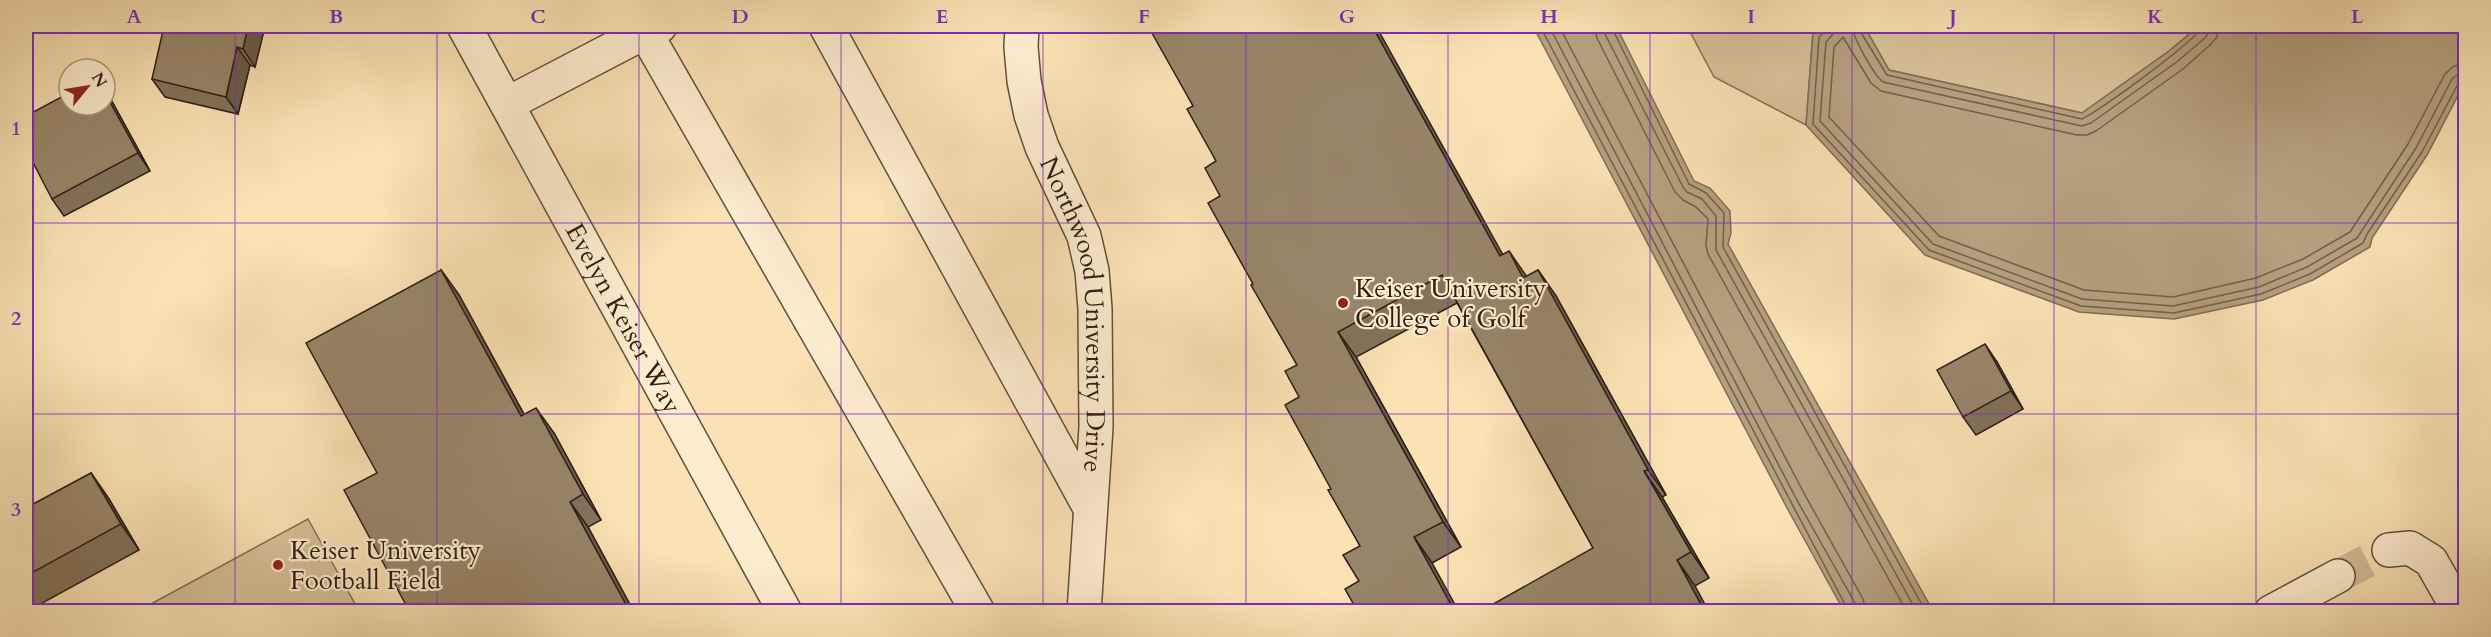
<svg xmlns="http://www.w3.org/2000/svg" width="2491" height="637" viewBox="0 0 2491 637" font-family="Cardo,serif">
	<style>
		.green { fill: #d7c199; stroke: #827058; stroke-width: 1.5 }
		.water { fill: #b4a07f; stroke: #7e6d55; stroke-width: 1.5 }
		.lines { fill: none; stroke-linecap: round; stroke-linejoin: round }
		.shore { stroke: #70604b; stroke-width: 1.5 }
		.minor-tunnel { stroke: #d1bb95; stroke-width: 33; stroke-dasharray: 33 16; stroke-linecap: butt }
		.minor-casing { stroke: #60503e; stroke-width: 36 }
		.minor { stroke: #fcecce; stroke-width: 33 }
		.wall { fill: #82725a; stroke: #2c2017; stroke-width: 1.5 }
		.shaded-wall { fill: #6a5d4a; stroke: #2c2017; stroke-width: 1.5 }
		.building { fill: #978569; stroke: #2c2017; stroke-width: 1.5 }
		.grid { fill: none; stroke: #7b2cbf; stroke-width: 1.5; stroke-opacity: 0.55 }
		.poi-dot { fill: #8f2418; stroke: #fcecce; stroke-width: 2 }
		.labels { text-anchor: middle; stroke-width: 4.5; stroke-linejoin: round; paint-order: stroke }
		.poi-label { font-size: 26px; fill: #2c2017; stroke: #fcecce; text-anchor: start }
		.street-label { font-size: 26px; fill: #2c2017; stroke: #fcecce }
		.neatline { fill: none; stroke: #7b2cbf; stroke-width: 2 }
		.grid-label { font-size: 20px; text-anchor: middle; font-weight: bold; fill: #7b2cbf }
	</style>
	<rect width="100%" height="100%" fill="#fae2b4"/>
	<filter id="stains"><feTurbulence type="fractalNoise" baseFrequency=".00333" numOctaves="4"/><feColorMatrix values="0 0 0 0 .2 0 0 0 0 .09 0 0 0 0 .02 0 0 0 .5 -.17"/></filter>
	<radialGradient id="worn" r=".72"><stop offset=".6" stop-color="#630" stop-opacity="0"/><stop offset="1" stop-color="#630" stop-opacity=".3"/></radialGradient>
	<!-- green -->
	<g class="green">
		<path d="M 1687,26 L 1826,26 L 1813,32 L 1806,125 L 1714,77 Z"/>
		<path d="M 1864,26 L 2199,26 L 2169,51 L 2082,113 L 1889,70 Z"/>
		<path d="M 308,519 L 359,611 L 138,611 Z"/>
	</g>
	<!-- water -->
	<g class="water">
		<path d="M 1533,26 L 1616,26 L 1694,181 L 1710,188 L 1730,211 L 1731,233 L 1728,244 L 1933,611 L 1844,611 L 1787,508 Z"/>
		<path d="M 1826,26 L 1864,26 L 1889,70 L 2082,113 L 2169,51 L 2199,26 L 2465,26 L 2465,82 L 2427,155 L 2372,238 L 2370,247 L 2313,280 L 2263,300 L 2174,319 L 2079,312 L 1925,255 L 1806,125 L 1813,32 Z"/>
	</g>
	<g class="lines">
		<!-- shore -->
		<g class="shore">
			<path d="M 1540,26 L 1849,612"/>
			<path d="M 1549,26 L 1798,502 L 1855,603 L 1857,612"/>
			<path d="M 1559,26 L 1806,497 L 1863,599 L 1866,612"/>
			<path d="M 1594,26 L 1597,38 L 1675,192 L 1683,200 L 1696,207 L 1708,219 L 1706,245 L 1708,254 L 1907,612"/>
			<path d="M 1603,26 L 1605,34 L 1683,187 L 1687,192 L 1702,199 L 1716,216 L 1716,250 L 1917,612"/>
			<path d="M 1611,26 L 1689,184 L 1706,193 L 1724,213 L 1723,247 L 1926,612"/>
			<path d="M 1827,26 L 1826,31 L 1819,37 L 1813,124 L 1929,250 L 2081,306 L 2174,313 L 2261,294 L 2310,274 L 2363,243 L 2367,234 L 2422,152 L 2458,84 L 2466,81"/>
			<path d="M 1834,26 L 1833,34 L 1826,42 L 1820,121 L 1933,244 L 2082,299 L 2173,306 L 2259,287 L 2307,267 L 2357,238 L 2416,148 L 2452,79 L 2457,75 L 2466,73"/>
			<path d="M 1852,26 C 1853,38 1874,75 1883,82 L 2082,126 L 2091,123 L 2178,61 L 2206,37 L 2210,26"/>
			<path d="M 1859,26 L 1860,31 L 1887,75 L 2082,119 C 2097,113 2201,37 2202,26"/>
			<path d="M 2219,26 L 2217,37 L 2210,45 L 2183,69 L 2096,131 L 2087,135 L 2077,135 L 1881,91 L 1871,83 L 1843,37 L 1834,47 L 1829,117 L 1939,236 L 2084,290 L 2173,297 L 2256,278 L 2303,259 L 2350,232 L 2408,144 L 2445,74 L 2454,66 L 2466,64"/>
		</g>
		<!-- minor-tunnel -->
		<path class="minor-tunnel" d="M 2338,576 L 2389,550"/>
		<defs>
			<g id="minor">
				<path id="s1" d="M 464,26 L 785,612"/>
				<path d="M 660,26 L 645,32 L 978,612"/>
				<path d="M 826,26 L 1090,508"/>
				<path id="s2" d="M 1022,26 L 1021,47 L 1024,81 L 1031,115 L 1042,147 L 1084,236 L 1092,271 L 1095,309 L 1096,427 L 1084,612"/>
				<path d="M 507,104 L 645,32"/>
				<path d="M 2389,550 L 2410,548 L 2431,561 L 2460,612"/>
				<path d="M 2271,612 L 2338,576"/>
			</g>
		</defs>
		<!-- minor casing -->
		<use href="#minor" class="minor-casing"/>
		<!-- minor -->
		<use href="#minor" class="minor"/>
	</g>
	<!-- wall -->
	<g class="wall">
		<path d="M 265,26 L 255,67 L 250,65 L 238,114 L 165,97 L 152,79 Z"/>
		<path d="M 109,96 L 150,171 L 64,216 L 52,199 Z"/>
		<path d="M 1193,106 L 1503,255 L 1526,277 L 1538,270 L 1556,296 L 1666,495 L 1662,497 L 1709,578 L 1695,586 L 1593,548 L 1457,303 L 1356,357 L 1461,547 L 1432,563 L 1359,581 L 1360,546 L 1331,489 L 1299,397 L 1297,365 L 1253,284 L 1220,196 L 1216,161 Z"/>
		<path d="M 441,270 L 459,295 L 524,414 L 554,433 L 601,520 L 588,527 L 634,612 L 398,612 L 407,607 L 377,473 Z"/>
		<path d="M 1997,362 L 2023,409 L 1976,435 L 1963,417 Z"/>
		<path d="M 91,473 L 109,499 L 139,550 L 26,612 L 26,508 Z"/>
	</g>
	<!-- shaded-wall -->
	<g class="shaded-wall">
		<path d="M 248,26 L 265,26 L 255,67 L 243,49 Z"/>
		<path d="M 1372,26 L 1376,26 L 1518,282 L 1500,256 Z"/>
		<path d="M 237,47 L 250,65 L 238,114 L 226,97 Z"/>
		<path d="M 105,90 L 109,96 L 150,171 L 138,153 L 105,93 Z"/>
		<path d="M 1509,251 L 1527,277 L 1523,278 Z"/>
		<path d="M 441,270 L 459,295 L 539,442 L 521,416 Z"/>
		<path d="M 1538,270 L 1556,296 L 1666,495 L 1648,470 Z"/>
		<path d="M 1338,332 L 1356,357 L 1461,547 L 1443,522 Z"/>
		<path d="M 1985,344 L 1997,362 L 2023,409 L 2011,391 Z"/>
		<path d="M 536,408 L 554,433 L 601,520 L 583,494 Z"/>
		<path d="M 1644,471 L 1662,497 L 1709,578 L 1691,552 Z"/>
		<path d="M 91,473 L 109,499 L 139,550 L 121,524 Z"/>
		<path d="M 570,502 L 588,527 L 634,612 L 630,612 Z"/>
		<path d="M 1414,537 L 1432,563 L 1459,612 L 1455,612 Z"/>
		<path d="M 1677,560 L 1695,586 L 1709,612 L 1705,612 Z"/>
	</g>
	<!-- building -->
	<g class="building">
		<path d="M 164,26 L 248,26 L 243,49 L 237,47 L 226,97 L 152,79 Z"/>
		<path d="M 1148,26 L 1372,26 L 1500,256 L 1509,251 L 1523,278 L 1538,270 L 1648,470 L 1644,471 L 1691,552 L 1677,560 L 1705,612 L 1479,612 L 1593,548 L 1442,275 L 1338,332 L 1443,522 L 1414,537 L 1455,612 L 1358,612 L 1345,589 L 1359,581 L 1343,555 L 1360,546 L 1328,490 L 1331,489 L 1285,405 L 1299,397 L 1285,371 L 1297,365 L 1251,285 L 1253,284 L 1208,203 L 1220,196 L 1205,168 L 1216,161 L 1187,109 L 1193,106 Z"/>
		<path d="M 69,93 L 69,105 L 105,105 L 105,93 L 138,153 L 52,199 L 26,149 L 26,116 Z"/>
		<path d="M 441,270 L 521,416 L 536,408 L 583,494 L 570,502 L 630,612 L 398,612 L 407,607 L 344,490 L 377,473 L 306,343 Z"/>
		<path d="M 1985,344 L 2011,391 L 1963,417 L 1937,370 Z"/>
		<path d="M 91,473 L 121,524 L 26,576 L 26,508 Z"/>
	</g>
	<!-- grid -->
	<path class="grid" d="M 235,26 L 235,612M 437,26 L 437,612M 639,26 L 639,612M 841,26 L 841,612M 1043,26 L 1043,612M 1246,26 L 1246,612M 1448,26 L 1448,612M 1650,26 L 1650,612M 1852,26 L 1852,612M 2054,26 L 2054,612M 2256,26 L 2256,612M 26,223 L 2466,223M 26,414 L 2466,414"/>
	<!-- markers -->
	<g class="poi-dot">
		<circle cx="1343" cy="303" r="6"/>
		<circle cx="278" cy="565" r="6"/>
	</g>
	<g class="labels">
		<!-- poi labels -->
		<g class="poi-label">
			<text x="1355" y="297">Keiser University<tspan x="1355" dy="30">College of Golf</tspan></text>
			<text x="290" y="559">Keiser University<tspan x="290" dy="30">Football Field</tspan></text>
		</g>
		<!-- street labels -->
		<g class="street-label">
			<text dy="9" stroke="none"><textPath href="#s2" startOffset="298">Northwood University Drive</textPath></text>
			<text dy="9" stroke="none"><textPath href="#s1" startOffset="333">Evelyn Keiser Way</textPath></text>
		</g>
	</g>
	<!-- margin -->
	<rect width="2491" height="637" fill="none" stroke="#fae2b4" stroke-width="66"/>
	<!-- north arrow -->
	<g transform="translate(87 87) rotate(60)"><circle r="28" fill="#fcecce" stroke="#a99a85" stroke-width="1.5"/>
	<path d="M0-4.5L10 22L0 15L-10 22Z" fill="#8f2418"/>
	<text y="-9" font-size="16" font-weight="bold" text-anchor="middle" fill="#2c2017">N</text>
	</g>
	<rect x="33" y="33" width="2425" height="571" class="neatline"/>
	<g class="grid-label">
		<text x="134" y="23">A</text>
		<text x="336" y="23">B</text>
		<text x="538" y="23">C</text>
		<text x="740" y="23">D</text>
		<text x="942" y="23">E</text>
		<text x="1144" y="23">F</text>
		<text x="1347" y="23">G</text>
		<text x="1549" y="23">H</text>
		<text x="1751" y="23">I</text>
		<text x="1953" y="23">J</text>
		<text x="2155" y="23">K</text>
		<text x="2357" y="23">L</text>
		<text x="16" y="135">1</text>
		<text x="16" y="325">2</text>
		<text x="16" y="516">3</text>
	</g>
	<rect width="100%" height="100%" filter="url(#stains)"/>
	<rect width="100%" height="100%" fill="url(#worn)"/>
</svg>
